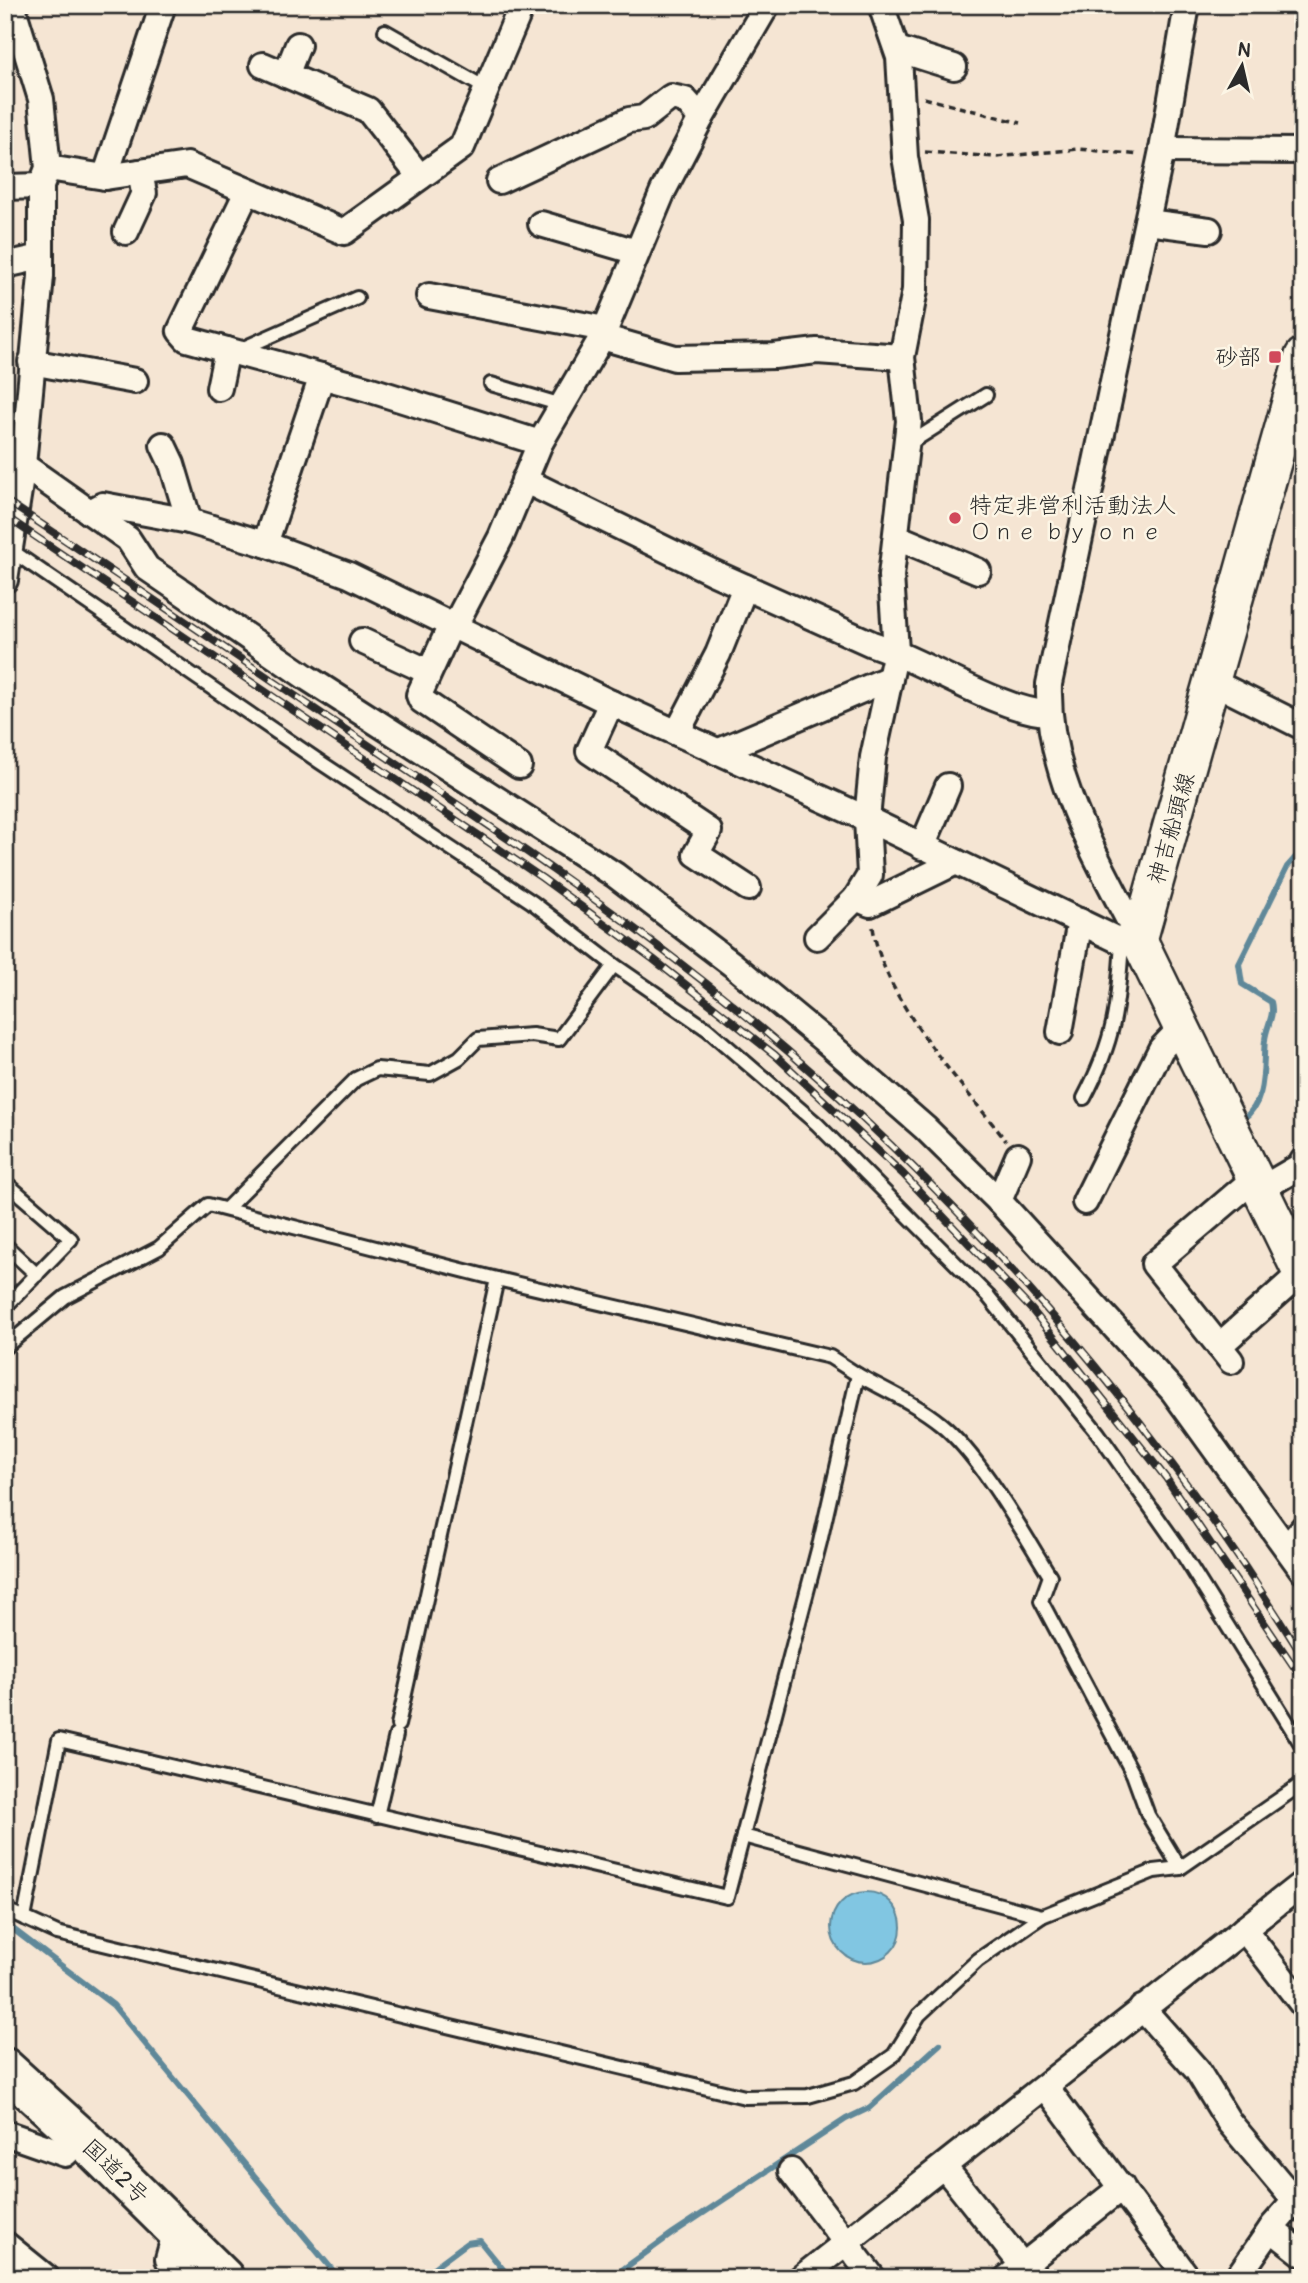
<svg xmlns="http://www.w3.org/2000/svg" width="1308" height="2283" viewBox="0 0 1308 2283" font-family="Pangolin,'Klee One',sans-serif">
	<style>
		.water { fill: #81c6e2; stroke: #5f8899; stroke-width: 2 }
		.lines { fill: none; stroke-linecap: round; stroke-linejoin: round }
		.stream { stroke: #5f8899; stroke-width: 6 }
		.lane-casing { stroke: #2b2b2b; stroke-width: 18 }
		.street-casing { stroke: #2b2b2b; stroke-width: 30 }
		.secondary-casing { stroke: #2b2b2b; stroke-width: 40 }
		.highway-casing { stroke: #2b2b2b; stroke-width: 44 }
		.path { stroke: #2b2b2b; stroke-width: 3.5; stroke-dasharray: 7 5; stroke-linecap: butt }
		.lane { stroke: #fcf5e5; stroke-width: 12 }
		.street { stroke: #fcf5e5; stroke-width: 24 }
		.secondary { stroke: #fcf5e5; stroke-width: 35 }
		.highway { stroke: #fcf5e5; stroke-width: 38 }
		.rail-casing { stroke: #2b2b2b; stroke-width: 8 }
		.rail { stroke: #fcf5e5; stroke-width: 5; stroke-dasharray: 16; stroke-linecap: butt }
		.poi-dot { fill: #d1495b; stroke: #fcf5e5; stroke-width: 2.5 }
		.labels { text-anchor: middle; stroke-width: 5; stroke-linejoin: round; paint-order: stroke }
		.poi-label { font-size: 23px; fill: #2b2b2b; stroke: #fcf5e5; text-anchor: end }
		.street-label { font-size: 23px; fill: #2b2b2b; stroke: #fcf5e5 }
	</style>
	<rect width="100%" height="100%" fill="#f5e5d3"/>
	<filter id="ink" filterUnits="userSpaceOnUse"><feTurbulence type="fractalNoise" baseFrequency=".0143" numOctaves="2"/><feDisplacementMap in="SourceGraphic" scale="14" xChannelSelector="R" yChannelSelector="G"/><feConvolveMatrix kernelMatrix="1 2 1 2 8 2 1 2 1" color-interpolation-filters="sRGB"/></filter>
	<g filter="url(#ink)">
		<!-- water -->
		<circle class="water" cx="866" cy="1927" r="35"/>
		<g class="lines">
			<!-- stream -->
			<g class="stream">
				<path d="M 1243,1119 C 1268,1101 1262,1067 1265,1040 C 1266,1026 1275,1017 1271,1002 L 1242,984 L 1239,964 L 1287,867 L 1303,849"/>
				<path d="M 1297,1288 L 1303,1299"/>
				<path d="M 5,1923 L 113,2005 L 339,2278"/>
				<path d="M 420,2278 L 467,2243 L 480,2241 L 510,2278"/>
				<path d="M 611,2278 L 673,2233 L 846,2119 L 869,2108 L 940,2044"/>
			</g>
			<defs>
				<g id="lane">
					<path d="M 385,31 L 487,89"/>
					<path d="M 239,350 L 357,298"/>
					<path d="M 491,384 L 562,405"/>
					<path d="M 907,445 L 986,395"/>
					<path d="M 9,549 L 320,762 L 532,902 L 614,965 L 707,1029 L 817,1124 L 988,1296 L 1098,1433 L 1177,1545 L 1303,1747"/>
					<path d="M 1084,1098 C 1115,1039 1118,1007 1122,942"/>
					<path d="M 5,1182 L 71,1239 L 5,1307"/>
					<path d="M 226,1209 L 356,1079 L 377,1069 L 430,1074 L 459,1058 L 478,1039 L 532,1035 L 559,1039 L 614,965"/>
					<path d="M 5,1245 L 37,1275"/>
					<path d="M 5,1347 L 65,1297 L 159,1248 L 208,1205 L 497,1279 L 398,1725"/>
					<path d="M 858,1375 C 885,1390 917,1404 941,1424 C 981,1457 1022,1531 1050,1576 L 1041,1601 L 1133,1774 L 1148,1815 L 1180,1868"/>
					<path d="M 1283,1543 L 1303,1519"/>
					<path d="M 377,1816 L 396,1735"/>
					<path d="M 743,1836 L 1042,1916"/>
					<path d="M 13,1913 L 57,1933 L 745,2097 L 808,2096 L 854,2083 L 894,2055 L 919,2015 L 978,1960 L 1042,1916 L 1154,1871 L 1180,1868 L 1303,1783"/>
					<path d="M 24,1918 L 59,1740 L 727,1897 L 820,1542 L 858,1375 L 830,1357 L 497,1279"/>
				</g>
				<g id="street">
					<path d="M 897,49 L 954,67"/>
					<path d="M 263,65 L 368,110 L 420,177"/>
					<path d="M 286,75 L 298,45"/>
					<path d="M 1162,150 L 1303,151"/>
					<path d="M 48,168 L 105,177 L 163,5"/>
					<path d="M 105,177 L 187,165 L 344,232 L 462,147 L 522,5"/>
					<path d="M 499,181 L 629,120 L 644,118 L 671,97 L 685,100 L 701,118"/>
					<path d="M 5,187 L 41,186"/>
					<path d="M 247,192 L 180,331 L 187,339 L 368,389 L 540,443"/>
					<path d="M 1147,222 L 1209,230"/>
					<path d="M 541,224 L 637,252"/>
					<path d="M 126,232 L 144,193 L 140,172"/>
					<path d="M 5,265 L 41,257"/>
					<path d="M 429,296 L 605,329"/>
					<path d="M 602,337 L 675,358 L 774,356 L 817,351 L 902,357"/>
					<path d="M 31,362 L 135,381"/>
					<path d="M 219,388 L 227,350"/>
					<path d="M 163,445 L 172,464 L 189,521"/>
					<path d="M 23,465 L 128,539 L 147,568 L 306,677 L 615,875 L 732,964 L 830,1045 L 925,1128 L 999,1201 L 1173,1391 L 1303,1571"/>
					<path d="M 524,480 L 712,572 L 872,644 C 921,659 1002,712 1048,713"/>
					<path d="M 90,512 L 103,505 L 189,521 L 265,544 L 349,575 L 611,703 L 867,819 L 1122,942 L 1139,940 C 1098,859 1046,777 1049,684 L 1162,150 L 1187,5"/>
					<path d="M 897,537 L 978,571"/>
					<path d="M 265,544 L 322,376"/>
					<path d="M 5,580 L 23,465 L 41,276 L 41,186 L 48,168 L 41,99 L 12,5"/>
					<path d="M 451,625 L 419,695 L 421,700 L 519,766"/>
					<path d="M 454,627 L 501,537 L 540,443 L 602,337 L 663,191 L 701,118 L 767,5"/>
					<path d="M 362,641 L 427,671"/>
					<path d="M 1213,682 L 1303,727"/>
					<path d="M 611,703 L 589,751 L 709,831 L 696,854 L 748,888"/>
					<path d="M 677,733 L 718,654 L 745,587"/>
					<path d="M 717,752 L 890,678"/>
					<path d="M 922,847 L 948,786"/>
					<path d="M 856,898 L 870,904 L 956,862"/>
					<path d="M 817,937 L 856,898 L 870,875 L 867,819 L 873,757 L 896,651 L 891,576 L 909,421 L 902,357 L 915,290 L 916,220 L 905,157 L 899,57 L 881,5"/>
					<path d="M 1060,1032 L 1080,921"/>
					<path d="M 1261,1189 L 1302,1165 L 1303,1161"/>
					<path d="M 999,1201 L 1018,1156"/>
					<path d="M 1085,1202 L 1161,1049 L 1182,1027"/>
					<path d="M 1219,1346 L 1301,1273"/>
					<path d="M 1231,1361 L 1154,1264 L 1255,1178"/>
					<path d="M 1244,1929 L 1303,2005"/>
					<path d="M 1142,2008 L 1197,2070 L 1229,2122 L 1295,2201 L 1273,2226 L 1237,2278"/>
					<path d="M 1046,2087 L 1188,2278"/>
					<path d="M 5,2133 L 65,2154 L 82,2138"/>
					<path d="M 945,2168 L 1023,2266"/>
					<path d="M 791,2171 L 873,2278"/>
					<path d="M 1271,2229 L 1303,2254"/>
					<path d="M 176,2230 L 168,2259 L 181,2278"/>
					<path d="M 5,2244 L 47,2278"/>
					<path d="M 801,2278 L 1303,1883"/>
					<path d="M 1007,2278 L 1122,2187"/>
				</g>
				<path id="secondary" d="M 1303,356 L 1139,940 L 1303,1277"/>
				<path id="highway" d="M 5,2068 L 82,2138 L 224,2278"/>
			</defs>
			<!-- lane casing -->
			<use href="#lane" class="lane-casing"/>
			<!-- street casing -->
			<use href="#street" class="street-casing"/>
			<!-- secondary casing -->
			<use href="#secondary" class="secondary-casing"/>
			<!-- highway casing -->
			<use href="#highway" class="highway-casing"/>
			<!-- path -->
			<g class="path">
				<path d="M 924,98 L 1021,123"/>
				<path d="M 925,152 L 997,157 L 1079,149 L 1140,155"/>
				<path d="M 873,927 C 883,1001 961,1082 1006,1141"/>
			</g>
			<!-- lane -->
			<use href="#lane" class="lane"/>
			<!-- street -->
			<use href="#street" class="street"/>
			<!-- secondary -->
			<use href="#secondary" class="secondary"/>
			<!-- highway -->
			<use href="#highway" class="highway"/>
			<defs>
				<g id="rail">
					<path d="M 5,500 C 120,576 234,655 349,732 C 483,821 619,911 744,1014 C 964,1196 1153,1414 1303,1657"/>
					<path d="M 5,516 L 542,878 L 653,959 L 775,1055 L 903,1174 L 1032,1310 L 1166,1478 L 1303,1680"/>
				</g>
			</defs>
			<!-- rail casing -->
			<use href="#rail" class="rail-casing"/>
			<!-- rail -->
			<use href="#rail" class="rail"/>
		</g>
	</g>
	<!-- markers -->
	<g class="poi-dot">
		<rect x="1268" y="350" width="14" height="14" rx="3.5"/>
		<circle cx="955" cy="518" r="7"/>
	</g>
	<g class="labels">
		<!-- poi labels -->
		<g class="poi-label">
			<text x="1261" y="365">砂部</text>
			<text x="969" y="513" text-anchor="start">特定非営利活動法人<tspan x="969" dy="26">Ｏｎｅ ｂｙ ｏｎｅ</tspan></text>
		</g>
		<!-- street labels -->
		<g class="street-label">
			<text transform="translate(1171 828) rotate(-74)" y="8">神吉船頭線</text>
			<text transform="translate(116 2171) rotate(44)" y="8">国道2号</text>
		</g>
	</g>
	<!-- margin -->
	<rect width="1308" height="2283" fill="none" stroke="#fcf5e5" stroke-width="28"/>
	<rect x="14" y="14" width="1280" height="2255" fill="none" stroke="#2b2b2b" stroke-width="2.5" filter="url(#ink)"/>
	<!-- north arrow -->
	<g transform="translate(1242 66) rotate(8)" stroke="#fcf5e5" stroke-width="5" paint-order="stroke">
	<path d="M0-5L12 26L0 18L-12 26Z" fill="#2b2b2b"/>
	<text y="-10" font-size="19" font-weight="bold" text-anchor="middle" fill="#2b2b2b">N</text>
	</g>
</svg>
